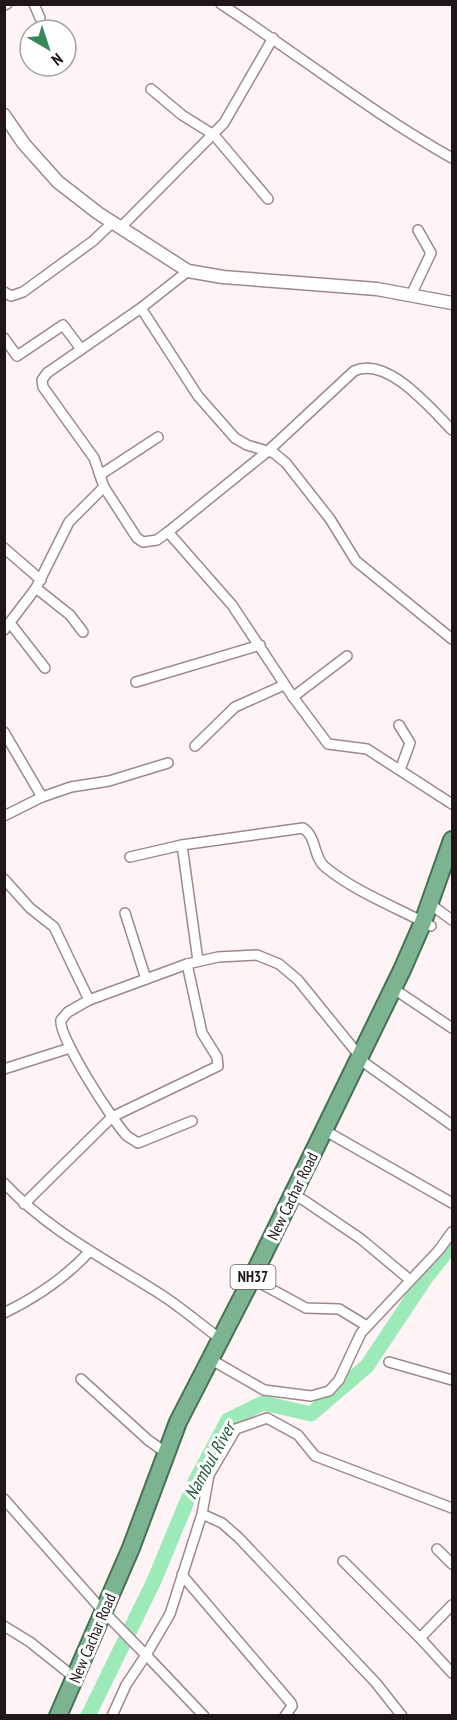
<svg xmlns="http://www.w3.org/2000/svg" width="457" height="1720" viewBox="0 0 457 1720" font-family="'PT Sans Narrow',sans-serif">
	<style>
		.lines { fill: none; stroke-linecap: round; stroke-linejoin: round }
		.river { stroke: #9ceab7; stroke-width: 15 }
		.minor-casing { stroke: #9f888c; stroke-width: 12 }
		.tertiary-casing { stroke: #9f888c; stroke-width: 15 }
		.trunk-casing { stroke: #477155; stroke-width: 20 }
		.minor { stroke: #fff; stroke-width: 9 }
		.tertiary { stroke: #fff; stroke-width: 12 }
		.trunk { stroke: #7cb492; stroke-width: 16 }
		.labels { text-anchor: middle; stroke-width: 6; stroke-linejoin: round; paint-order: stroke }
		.shield { fill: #fff; stroke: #625c5d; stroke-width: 1.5 }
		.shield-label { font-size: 15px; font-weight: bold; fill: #1f1618 }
		.street-label { font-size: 16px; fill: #1f1618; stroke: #fff }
		.water-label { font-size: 18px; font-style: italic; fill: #225a3a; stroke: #fff }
	</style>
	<rect width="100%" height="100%" fill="#fef3f5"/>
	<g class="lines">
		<!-- river -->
		<path class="river" d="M 88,1716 L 154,1581 L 195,1482 L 228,1420 L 263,1403 L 311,1414 L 367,1366 L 427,1276 L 452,1245"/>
		<defs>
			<g id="minor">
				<path d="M 34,4 L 40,18"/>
				<path d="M 221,4 C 299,55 372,113 452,158"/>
				<path d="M 4,5 L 7,4"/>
				<path d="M 151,89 L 182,115 L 214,135 L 268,199"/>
				<path d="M 121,227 L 224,123 L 273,38"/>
				<path d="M 4,292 L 11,296 L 23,292 L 93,241 L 113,222"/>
				<path d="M 411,295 L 431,253 L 418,230"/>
				<path d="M 141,308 L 198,396 L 235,438 L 247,445 L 274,453 L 286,463 L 330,519 L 356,561 L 452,639"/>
				<path d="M 4,338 L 17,356 L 63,325 L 81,349"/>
				<path d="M 452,430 C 430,408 388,356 354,371 L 268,451 L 168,532 L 232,605 L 293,697 L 328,744 L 367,749 L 452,804"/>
				<path d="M 100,475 L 158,437"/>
				<path d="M 104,487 L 137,538 L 143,542 L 157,540 L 168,532"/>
				<path d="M 4,548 L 41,580"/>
				<path d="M 36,588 L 70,615 L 83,632"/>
				<path d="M 10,623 L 45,668"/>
				<path d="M 4,630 L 36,588 L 69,522 L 104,487 L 94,458 L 43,387 L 42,380 L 47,373 L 141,308 L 188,271"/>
				<path d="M 136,682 L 260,645"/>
				<path d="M 293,697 L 347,656"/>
				<path d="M 399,725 L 410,743 L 400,770"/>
				<path d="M 4,732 L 42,797"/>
				<path d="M 195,746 L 235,707 L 284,685"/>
				<path d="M 4,816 L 42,797 L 71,787 L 109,781 L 168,763"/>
				<path d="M 182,845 L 303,828 C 317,837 313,857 325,867 C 357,893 396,907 431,926"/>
				<path d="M 130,857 L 182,845 L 198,961"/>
				<path d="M 4,879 L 30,908 L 54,927 L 89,1000"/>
				<path d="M 430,904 L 452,920"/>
				<path d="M 125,913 L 146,979"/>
				<path d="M 400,993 L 452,1028"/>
				<path d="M 4,1069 L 70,1048"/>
				<path d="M 192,1121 L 138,1143 L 127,1136 C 114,1123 57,1035 61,1020 L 68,1012 L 89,1000 L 187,964 L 218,957 L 257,955 L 279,964 L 298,980 L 366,1064 L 452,1125"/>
				<path d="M 324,1130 L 452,1203"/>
				<path d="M 4,1183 C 48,1230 103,1258 157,1292 C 180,1306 201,1325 223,1341"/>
				<path d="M 302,1199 L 361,1239 L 410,1280"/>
				<path d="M 24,1204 L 112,1117 L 218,1066 L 217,1057 L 202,1033 L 187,964"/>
				<path d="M 260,1283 L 306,1308 L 339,1309 L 367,1326"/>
				<path d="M 4,1313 C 37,1297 64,1279 89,1252"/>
				<path d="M 389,1362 L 452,1380"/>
				<path d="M 217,1363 L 264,1390 L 311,1396 L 329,1391 L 339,1380 L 361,1333 L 439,1250 L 452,1232"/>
				<path d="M 81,1379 L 148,1440 L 165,1452"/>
				<path d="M 4,1499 L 102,1610 L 146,1655 L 126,1685 L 112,1716"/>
				<path d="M 202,1514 L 222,1523 L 239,1538 L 376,1683 L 402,1716"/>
				<path d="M 437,1549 L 452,1564"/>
				<path d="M 343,1561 L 420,1638 L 452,1605"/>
				<path d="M 182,1575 L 291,1703 L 292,1706 L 285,1716"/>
				<path d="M 4,1626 L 30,1642 L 75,1678"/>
				<path d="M 420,1638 L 452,1673"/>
				<path d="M 204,1716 L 146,1655 L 170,1614 L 202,1514 L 209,1475 L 236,1429 L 267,1418 L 298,1435 L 315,1456 L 452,1508"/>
			</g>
			<path id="tertiary" d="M 4,115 L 24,144 L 58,182 L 98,213 L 188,271 L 223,277 L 377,289 L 452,303"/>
			<path id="trunk" d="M 58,1716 L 131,1548 L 178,1422 L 252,1278 L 402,970 L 423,922 L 452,840"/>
		</defs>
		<!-- minor casing -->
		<use href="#minor" class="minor-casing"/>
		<!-- tertiary casing -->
		<use href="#tertiary" class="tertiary-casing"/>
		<!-- trunk casing -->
		<use href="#trunk" class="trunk-casing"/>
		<!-- minor -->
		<use href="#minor" class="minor"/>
		<!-- tertiary -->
		<use href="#tertiary" class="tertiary"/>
		<!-- trunk -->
		<use href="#trunk" class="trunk"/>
	</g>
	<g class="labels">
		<!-- shield labels -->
		<rect class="shield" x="230.5" y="1265" width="45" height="24" rx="4.5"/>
		<g class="shield-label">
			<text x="253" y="1282">NH37</text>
		</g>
		<!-- street labels -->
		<g class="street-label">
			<text transform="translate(292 1196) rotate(-64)" y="6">New Cachar Road</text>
			<text transform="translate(92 1638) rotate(-67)" y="6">New Cachar Road</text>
		</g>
		<!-- water labels -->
		<g class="water-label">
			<text transform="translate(210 1461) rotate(-61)" y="6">Nambul River</text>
		</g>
	</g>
	<!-- border -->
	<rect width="457" height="1720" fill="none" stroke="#1f1618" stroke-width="12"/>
	<!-- north arrow -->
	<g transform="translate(48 48) rotate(141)"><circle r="28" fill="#ffffff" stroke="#a5a2a3" stroke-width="1.5"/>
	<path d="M0-4.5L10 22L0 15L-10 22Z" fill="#38895a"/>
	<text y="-9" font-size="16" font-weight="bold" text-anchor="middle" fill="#1f1618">N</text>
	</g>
</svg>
